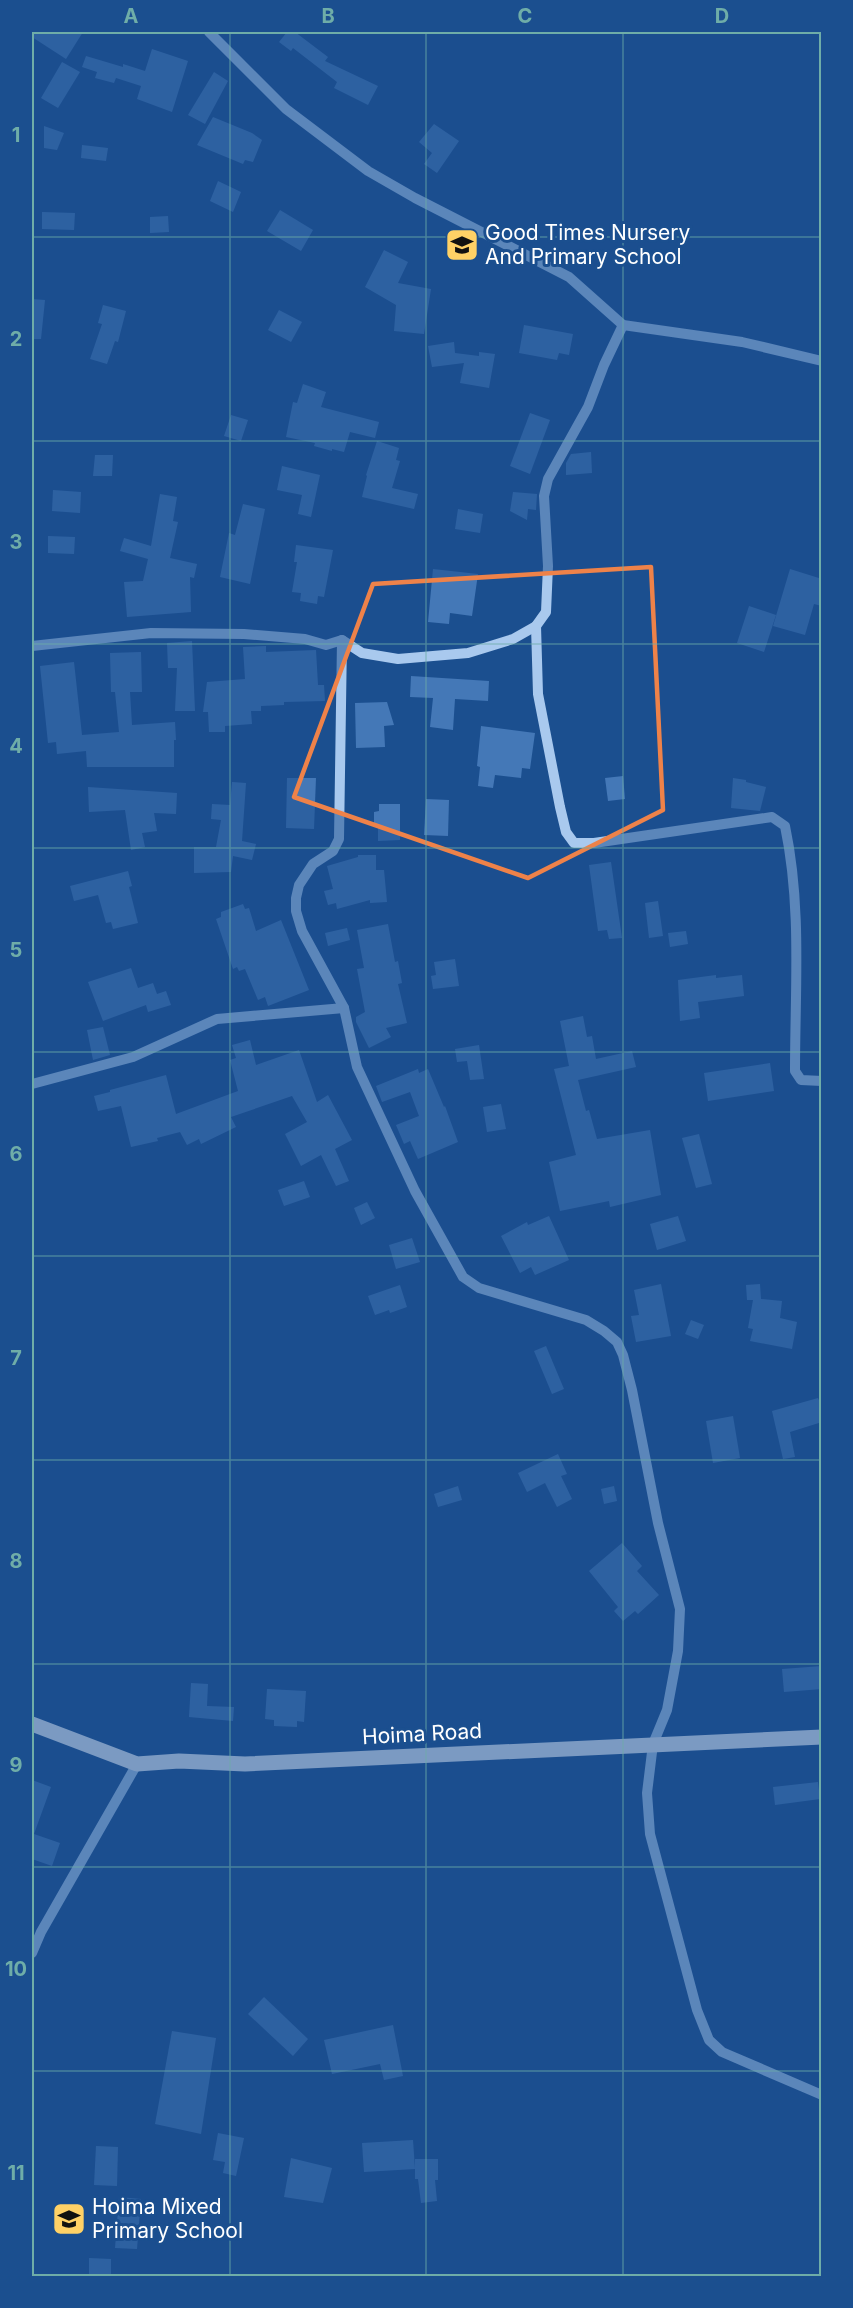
<svg xmlns="http://www.w3.org/2000/svg" width="853" height="2308" viewBox="0 0 853 2308" font-family="Inter,sans-serif">
	<style>
		.building { fill: #4478b7 }
		.lines { fill: none; stroke-linecap: round; stroke-linejoin: round }
		.minor { stroke: #a9c9ee; stroke-width: 10 }
		.major { stroke: #f0f6ff; stroke-width: 15 }
		.marked { fill: none; stroke: #ee8249; stroke-width: 4.5; stroke-linejoin: round }
		.grid { fill: none; stroke: #6fada8; stroke-width: 1.5; stroke-opacity: 0.55 }
		.labels { text-anchor: middle; stroke-width: 6; stroke-linejoin: round; paint-order: stroke }
		.poi-label { font-size: 21px; fill: #fff; stroke: #1b4f8f; text-anchor: start }
		.street-label { font-size: 21px; fill: #fff; stroke: #1b4f8f }
		.neatline { fill: none; stroke: #6fada8; stroke-width: 2 }
		.grid-label { font-size: 20px; text-anchor: middle; font-weight: bold; fill: #6fada8 }
	</style>
	<rect width="100%" height="100%" fill="#1b4f8f"/>
	<!-- building -->
	<g class="building">
		<path d="M 32,32 L 83,32 L 66,59 L 32,37 Z"/>
		<path d="M 287,32 L 295,32 L 328,57 L 325,61 L 378,86 L 368,105 L 334,88 L 337,82 L 293,48 L 291,51 L 279,42 Z"/>
		<path d="M 152,49 L 188,61 L 172,112 L 137,99 L 141,86 L 116,78 L 114,83 L 95,78 L 97,72 L 82,67 L 86,56 L 123,67 L 123,64 L 145,71 Z"/>
		<path d="M 62,62 L 80,72 L 58,108 L 41,98 Z"/>
		<path d="M 214,72 L 228,81 L 205,124 L 188,115 Z"/>
		<path d="M 213,117 L 252,133 L 262,140 L 253,162 L 245,160 L 243,164 L 197,145 Z"/>
		<path d="M 434,124 L 459,141 L 437,173 L 424,164 L 432,153 L 419,142 Z"/>
		<path d="M 44,126 L 64,133 L 57,150 L 44,148 Z"/>
		<path d="M 82,145 L 108,148 L 106,161 L 81,158 Z"/>
		<path d="M 218,181 L 241,192 L 233,212 L 210,201 Z"/>
		<path d="M 280,210 L 313,230 L 301,251 L 267,231 Z"/>
		<path d="M 42,212 L 75,213 L 74,230 L 42,229 Z"/>
		<path d="M 168,216 L 169,232 L 150,233 L 150,217 Z"/>
		<path d="M 384,250 L 408,262 L 398,283 L 431,289 L 424,334 L 394,331 L 396,305 L 365,287 Z"/>
		<path d="M 32,299 L 45,300 L 41,339 L 32,339 Z"/>
		<path d="M 103,305 L 126,311 L 118,342 L 115,341 L 107,364 L 90,359 L 102,324 L 98,323 Z"/>
		<path d="M 279,310 L 302,322 L 291,342 L 268,330 Z"/>
		<path d="M 524,325 L 573,334 L 569,355 L 559,353 L 557,360 L 519,353 Z"/>
		<path d="M 454,342 L 455,353 L 479,356 L 479,352 L 495,354 L 489,388 L 460,383 L 464,363 L 432,367 L 428,346 Z"/>
		<path d="M 303,384 L 326,392 L 321,407 L 379,422 L 375,438 L 350,432 L 344,452 L 332,449 L 332,451 L 314,446 L 315,443 L 286,437 L 293,402 L 297,403 Z"/>
		<path d="M 530,413 L 550,420 L 530,474 L 510,466 Z"/>
		<path d="M 231,415 L 248,420 L 241,441 L 224,436 Z"/>
		<path d="M 377,441 L 399,448 L 396,460 L 400,461 L 392,488 L 418,494 L 414,509 L 362,497 L 367,476 L 366,475 Z"/>
		<path d="M 591,452 L 592,473 L 566,475 L 566,463 L 571,454 Z"/>
		<path d="M 95,455 L 113,455 L 112,476 L 93,476 Z"/>
		<path d="M 282,466 L 320,475 L 311,517 L 298,514 L 302,495 L 277,490 Z"/>
		<path d="M 53,490 L 81,492 L 80,513 L 52,511 Z"/>
		<path d="M 513,492 L 537,494 L 536,510 L 528,509 L 527,520 L 510,511 Z"/>
		<path d="M 160,494 L 177,497 L 173,521 L 178,522 L 170,558 L 197,564 L 194,578 L 190,577 L 191,612 L 127,617 L 124,582 L 143,581 L 148,559 L 120,551 L 124,538 L 151,546 Z"/>
		<path d="M 243,504 L 265,509 L 250,584 L 220,577 L 229,533 L 235,535 Z"/>
		<path d="M 458,509 L 483,514 L 480,533 L 455,529 Z"/>
		<path d="M 48,536 L 75,537 L 74,554 L 48,553 Z"/>
		<path d="M 296,545 L 333,550 L 324,597 L 318,596 L 317,604 L 300,601 L 301,593 L 292,592 L 297,562 L 294,562 Z"/>
		<path d="M 433,569 L 478,574 L 472,616 L 450,613 L 449,624 L 428,622 Z"/>
		<path d="M 790,569 L 822,579 L 822,606 L 814,604 L 805,635 L 773,626 Z"/>
		<path d="M 749,606 L 776,615 L 764,652 L 737,643 Z"/>
		<path d="M 192,641 L 195,711 L 175,711 L 177,668 L 168,668 L 167,643 Z"/>
		<path d="M 266,646 L 266,652 L 316,650 L 318,685 L 324,685 L 325,701 L 284,702 L 284,705 L 261,706 L 261,711 L 251,711 L 252,724 L 225,726 L 225,732 L 209,732 L 208,712 L 203,712 L 207,682 L 245,679 L 243,647 Z"/>
		<path d="M 141,652 L 142,692 L 130,692 L 132,725 L 175,722 L 176,740 L 174,740 L 174,767 L 87,767 L 86,751 L 57,754 L 56,742 L 48,743 L 40,666 L 74,662 L 82,735 L 119,732 L 115,692 L 111,692 L 110,653 Z"/>
		<path d="M 411,676 L 489,681 L 488,701 L 455,699 L 453,730 L 430,727 L 433,698 L 410,697 Z"/>
		<path d="M 387,702 L 394,725 L 384,726 L 385,747 L 356,748 L 355,703 Z"/>
		<path d="M 481,726 L 535,733 L 530,769 L 522,768 L 521,778 L 495,775 L 493,788 L 478,786 L 480,767 L 477,766 Z"/>
		<path d="M 623,776 L 625,799 L 608,801 L 605,778 Z"/>
		<path d="M 287,778 L 316,778 L 314,829 L 286,828 Z"/>
		<path d="M 733,778 L 746,780 L 746,782 L 766,787 L 760,811 L 731,808 Z"/>
		<path d="M 232,782 L 246,783 L 242,841 L 256,844 L 252,860 L 233,856 L 231,872 L 194,873 L 194,847 L 216,847 L 221,820 L 211,819 L 212,804 L 230,805 Z"/>
		<path d="M 88,787 L 177,793 L 176,814 L 154,813 L 157,831 L 142,833 L 145,847 L 131,850 L 125,810 L 89,812 Z"/>
		<path d="M 426,799 L 449,800 L 448,836 L 424,835 Z"/>
		<path d="M 379,804 L 400,804 L 400,840 L 378,841 L 378,826 L 374,826 L 374,812 L 379,811 Z"/>
		<path d="M 358,855 L 376,855 L 376,870 L 384,870 L 387,902 L 370,903 L 370,900 L 337,909 L 336,903 L 328,905 L 324,891 L 333,889 L 327,866 L 358,857 Z"/>
		<path d="M 611,862 L 622,938 L 609,939 L 607,930 L 598,931 L 589,865 Z"/>
		<path d="M 128,871 L 132,886 L 129,887 L 138,923 L 113,929 L 111,922 L 106,923 L 98,895 L 74,901 L 70,886 Z"/>
		<path d="M 658,901 L 663,936 L 649,938 L 645,903 Z"/>
		<path d="M 243,904 L 245,909 L 249,908 L 256,931 L 281,920 L 309,990 L 268,1006 L 265,997 L 258,1000 L 245,969 L 239,971 L 237,967 L 233,969 L 216,919 L 221,917 L 221,912 Z"/>
		<path d="M 388,924 L 395,962 L 398,961 L 402,983 L 398,984 L 407,1023 L 386,1028 L 391,1037 L 369,1048 L 356,1022 L 356,1017 L 365,1012 L 357,969 L 364,968 L 357,930 Z"/>
		<path d="M 347,928 L 350,940 L 328,946 L 325,933 Z"/>
		<path d="M 686,931 L 688,944 L 670,947 L 668,933 Z"/>
		<path d="M 455,959 L 459,986 L 433,989 L 431,976 L 436,975 L 434,962 Z"/>
		<path d="M 131,968 L 138,988 L 153,983 L 157,994 L 166,991 L 171,1005 L 148,1012 L 146,1005 L 103,1021 L 88,982 Z"/>
		<path d="M 716,975 L 716,978 L 742,975 L 744,996 L 698,1002 L 700,1018 L 680,1021 L 678,980 Z"/>
		<path d="M 583,1016 L 587,1037 L 592,1036 L 596,1059 L 632,1051 L 636,1067 L 578,1080 L 586,1111 L 589,1110 L 597,1139 L 650,1130 L 661,1195 L 610,1207 L 609,1201 L 560,1211 L 549,1162 L 576,1155 L 554,1069 L 569,1066 L 560,1021 Z"/>
		<path d="M 103,1027 L 110,1055 L 93,1060 L 87,1030 Z"/>
		<path d="M 250,1040 L 256,1065 L 299,1050 L 317,1102 L 328,1095 L 352,1140 L 335,1149 L 349,1181 L 336,1186 L 321,1155 L 301,1166 L 285,1134 L 307,1122 L 292,1096 L 231,1117 L 236,1127 L 201,1144 L 199,1139 L 187,1145 L 180,1132 L 157,1138 L 158,1141 L 131,1147 L 121,1106 L 98,1111 L 94,1096 L 110,1092 L 110,1090 L 166,1075 L 176,1114 L 238,1091 L 230,1060 L 236,1058 L 232,1045 Z"/>
		<path d="M 479,1045 L 484,1079 L 470,1080 L 467,1061 L 457,1062 L 455,1049 Z"/>
		<path d="M 770,1063 L 774,1091 L 708,1101 L 704,1073 Z"/>
		<path d="M 418,1069 L 419,1073 L 428,1069 L 444,1107 L 445,1106 L 458,1142 L 418,1159 L 410,1141 L 404,1144 L 396,1125 L 419,1116 L 410,1092 L 382,1102 L 376,1086 Z"/>
		<path d="M 501,1104 L 506,1129 L 487,1132 L 483,1107 Z"/>
		<path d="M 699,1134 L 712,1184 L 696,1188 L 682,1138 Z"/>
		<path d="M 304,1181 L 310,1197 L 284,1206 L 278,1190 Z"/>
		<path d="M 367,1202 L 375,1218 L 361,1225 L 354,1208 Z"/>
		<path d="M 549,1216 L 569,1260 L 535,1275 L 531,1267 L 520,1273 L 501,1236 L 527,1222 L 528,1225 Z"/>
		<path d="M 678,1216 L 686,1241 L 657,1250 L 650,1224 Z"/>
		<path d="M 412,1238 L 420,1262 L 396,1269 L 389,1245 Z"/>
		<path d="M 661,1284 L 671,1336 L 636,1342 L 631,1316 L 639,1315 L 634,1290 Z"/>
		<path d="M 760,1284 L 761,1299 L 782,1301 L 780,1318 L 797,1322 L 792,1349 L 750,1341 L 753,1329 L 748,1328 L 753,1300 L 747,1300 L 746,1285 Z"/>
		<path d="M 400,1285 L 407,1307 L 390,1313 L 389,1310 L 375,1315 L 368,1296 Z"/>
		<path d="M 691,1320 L 704,1325 L 698,1339 L 685,1334 Z"/>
		<path d="M 546,1346 L 564,1389 L 552,1394 L 534,1351 Z"/>
		<path d="M 818,1398 L 822,1407 L 822,1422 L 790,1432 L 795,1457 L 783,1459 L 772,1411 Z"/>
		<path d="M 733,1416 L 740,1458 L 713,1463 L 706,1421 Z"/>
		<path d="M 558,1454 L 567,1474 L 561,1476 L 572,1499 L 557,1507 L 545,1483 L 527,1492 L 518,1473 Z"/>
		<path d="M 458,1486 L 462,1500 L 438,1507 L 434,1494 Z"/>
		<path d="M 614,1486 L 617,1501 L 604,1504 L 601,1489 Z"/>
		<path d="M 622,1543 L 642,1566 L 637,1571 L 659,1595 L 638,1614 L 635,1611 L 623,1621 L 614,1611 L 618,1607 L 589,1571 Z"/>
		<path d="M 822,1666 L 822,1689 L 784,1692 L 782,1669 Z"/>
		<path d="M 191,1683 L 208,1684 L 207,1706 L 234,1707 L 233,1721 L 189,1717 Z"/>
		<path d="M 267,1689 L 306,1691 L 304,1722 L 297,1721 L 297,1727 L 274,1726 L 274,1720 L 265,1719 Z"/>
		<path d="M 32,1780 L 51,1787 L 34,1834 L 60,1843 L 52,1866 L 32,1859 Z"/>
		<path d="M 818,1782 L 820,1799 L 775,1805 L 773,1787 Z"/>
		<path d="M 264,1997 L 308,2039 L 293,2056 L 248,2014 Z"/>
		<path d="M 393,2025 L 403,2076 L 384,2080 L 380,2064 L 332,2074 L 324,2040 Z"/>
		<path d="M 172,2031 L 216,2038 L 201,2134 L 155,2124 Z"/>
		<path d="M 218,2133 L 244,2138 L 236,2176 L 223,2173 L 225,2162 L 213,2160 Z"/>
		<path d="M 413,2140 L 415,2169 L 364,2172 L 362,2143 Z"/>
		<path d="M 96,2146 L 118,2147 L 117,2186 L 94,2185 Z"/>
		<path d="M 291,2158 L 332,2168 L 323,2203 L 284,2197 Z"/>
		<path d="M 415,2159 L 438,2159 L 438,2180 L 435,2180 L 437,2201 L 421,2203 L 418,2179 L 415,2179 Z"/>
		<path d="M 119,2197 L 141,2199 L 137,2249 L 115,2248 Z"/>
		<path d="M 89,2258 L 111,2259 L 111,2277 L 89,2277 Z"/>
	</g>
	<g class="lines">
		<!-- minor -->
		<g class="minor">
			<path d="M 209,32 L 286,109 L 368,171 L 415,198 L 569,277 L 623,325 L 742,342 L 822,361"/>
			<path d="M 536,626 L 538,694 L 560,807 L 566,832 L 574,843 L 594,843 L 772,817 L 785,826 C 802,907 795,989 795,1071 L 801,1080 L 822,1081"/>
			<path d="M 342,640 L 339,839 L 333,851 L 313,864 L 299,885 L 296,898 L 296,911 L 302,931 L 344,1008 L 357,1067 L 415,1191 L 463,1277 L 479,1288 L 586,1320 L 604,1331 L 617,1342 L 623,1355 L 632,1390 L 658,1523 L 680,1609 L 678,1651 L 667,1710 L 653,1744 L 647,1793 L 650,1834 L 697,2010 L 709,2040 L 722,2052 L 822,2095"/>
			<path d="M 32,646 L 151,633 L 244,634 L 305,639 L 326,645 L 342,640 L 362,653 L 398,659 L 468,653 L 513,639 L 536,626 L 546,612 L 548,566 L 544,496 L 548,479 L 588,407 L 604,365 L 623,325"/>
			<path d="M 32,1084 L 133,1057 L 217,1019 L 344,1008"/>
			<path d="M 32,1953 L 41,1932 L 137,1764"/>
		</g>
		<!-- major -->
		<path class="major" d="M 32,1724 L 137,1764 L 179,1761 L 245,1764 L 822,1737"/>
	</g>
	<!-- marked area -->
	<path d="M0 0H853V2308H0ZM 651,567 L 663,810 L 528,878 L 294,797 L 373,584 Z" fill="#1b4f8f" fill-opacity=".55" fill-rule="evenodd"/>
	<path class="marked" d="M 651,567 L 663,810 L 528,878 L 294,797 L 373,584 Z"/>
	<!-- grid -->
	<path class="grid" d="M 230,32 L 230,2276M 426,32 L 426,2276M 623,32 L 623,2276M 32,237 L 822,237M 32,441 L 822,441M 32,644 L 822,644M 32,848 L 822,848M 32,1052 L 822,1052M 32,1256 L 822,1256M 32,1460 L 822,1460M 32,1664 L 822,1664M 32,1867 L 822,1867M 32,2071 L 822,2071"/>
	<!-- icons -->
	<defs>
		<symbol id="school-square" viewBox="-11 -11 22 22"><rect x="-9" y="-9" width="18" height="18" rx="4" fill="#ffd166" stroke="#1b4f8f"/><path d="M0-5L7-2L0 1L-7-2ZM-4 1L0 2.5L4 1V4Q0 6-4 4Z" fill="#111"/></symbol>
	</defs>
	<g fill-rule="evenodd">
		<use href="#school-square" x="443" y="226" width="38" height="38"/>
		<use href="#school-square" x="50" y="2200" width="38" height="38"/>
	</g>
	<g class="labels">
		<!-- poi labels -->
		<g class="poi-label">
			<text x="485" y="240">Good Times Nursery<tspan x="485" dy="24">And Primary School</tspan></text>
			<text x="92" y="2214">Hoima Mixed<tspan x="92" dy="24">Primary School</tspan></text>
		</g>
		<!-- street labels -->
		<g class="street-label">
			<text transform="translate(422 1734) rotate(-3)" y="7">Hoima Road</text>
		</g>
	</g>
	<!-- border -->
	<rect width="853" height="2308" fill="none" stroke="#1b4f8f" stroke-width="66"/>
	<rect x="33" y="33" width="787" height="2242" class="neatline"/>
	<g class="grid-label">
		<text x="131" y="23">A</text>
		<text x="328" y="23">B</text>
		<text x="525" y="23">C</text>
		<text x="722" y="23">D</text>
		<text x="16" y="142">1</text>
		<text x="16" y="346">2</text>
		<text x="16" y="549">3</text>
		<text x="16" y="753">4</text>
		<text x="16" y="957">5</text>
		<text x="16" y="1161">6</text>
		<text x="16" y="1365">7</text>
		<text x="16" y="1568">8</text>
		<text x="16" y="1772">9</text>
		<text x="16" y="1976">10</text>
		<text x="16" y="2180">11</text>
	</g>
</svg>
